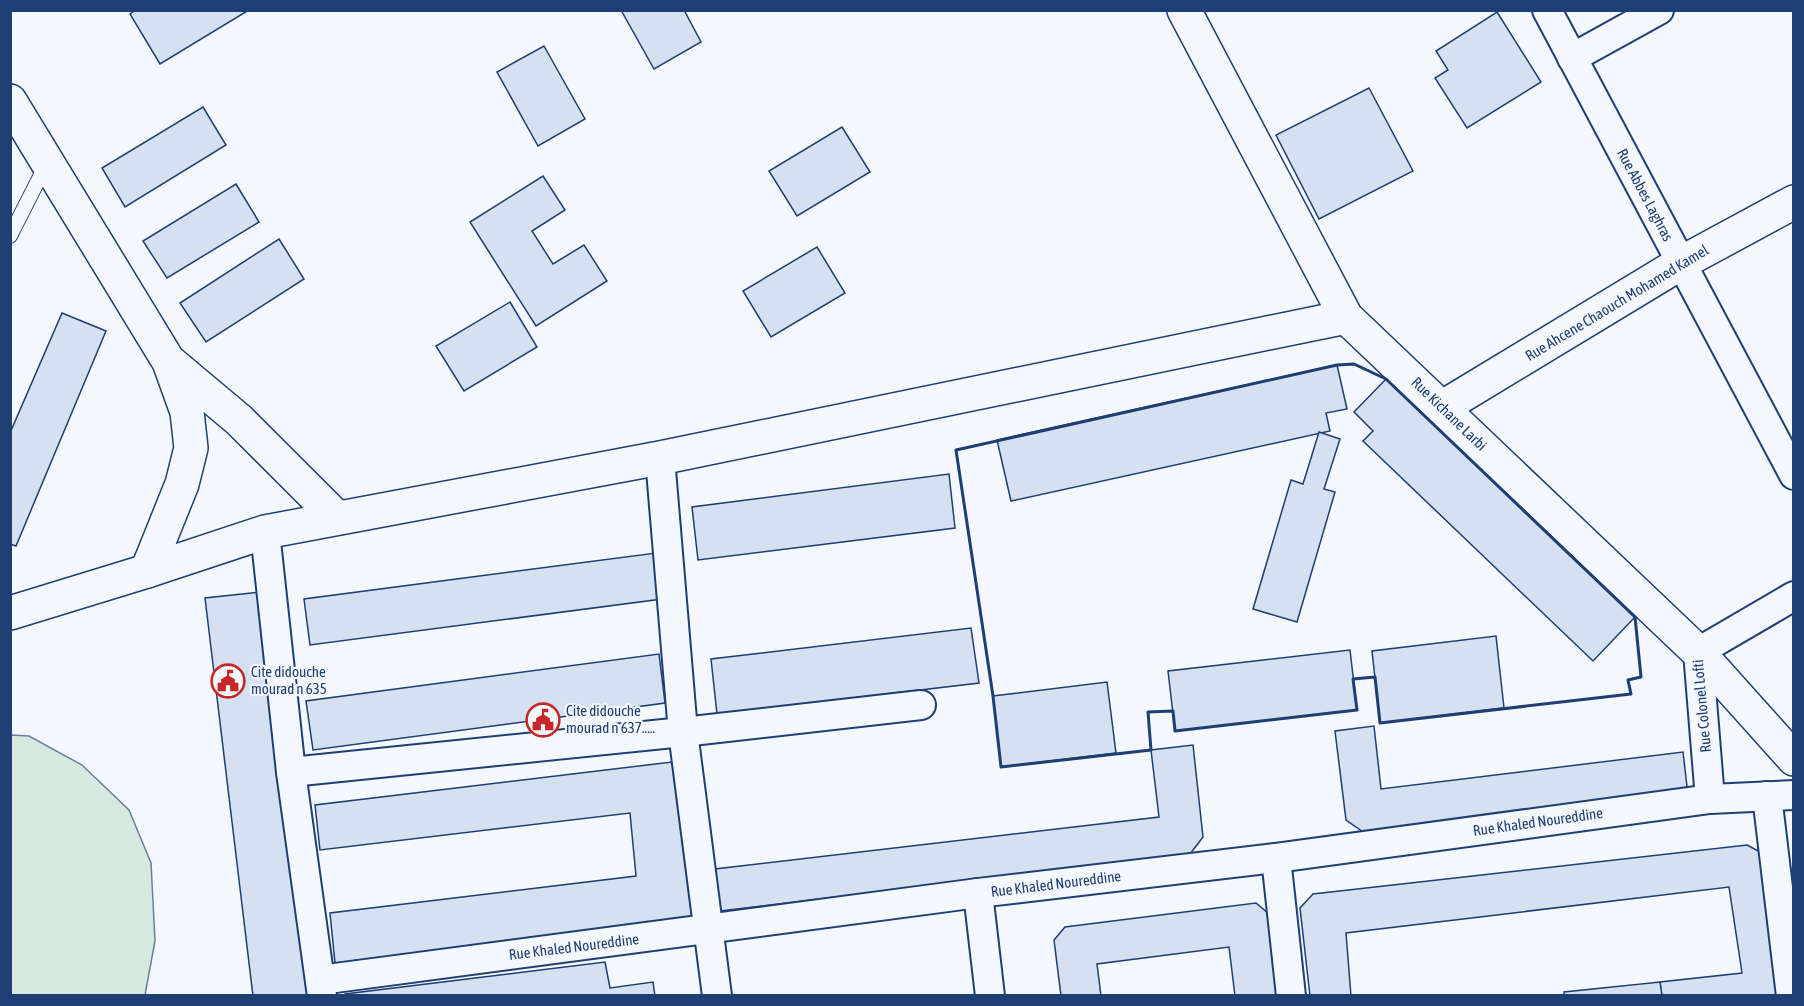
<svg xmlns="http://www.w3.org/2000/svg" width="1804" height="1006" viewBox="0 0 1804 1006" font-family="'Asap Condensed',sans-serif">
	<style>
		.green { fill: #d7e8df; stroke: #687fa3; stroke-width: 1.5 }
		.building { fill: #d5e0f0; stroke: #1d3f73; stroke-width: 1.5 }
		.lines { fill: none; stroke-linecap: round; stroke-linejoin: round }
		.lane-casing { stroke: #1d3f73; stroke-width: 16 }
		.street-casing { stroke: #1d3f73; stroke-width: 32 }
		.secondary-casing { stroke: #1d3f73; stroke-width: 36 }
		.lane { stroke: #f4f7fb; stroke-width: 14 }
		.street { stroke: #f4f7fb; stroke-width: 28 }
		.secondary { stroke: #f4f7fb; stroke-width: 33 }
		.wall { stroke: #1d3f73; stroke-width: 3 }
		.labels { text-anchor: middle; stroke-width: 4.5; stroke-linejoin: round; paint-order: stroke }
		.street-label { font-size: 15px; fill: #1d3f73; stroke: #f4f7fb }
		.poi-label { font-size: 15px; fill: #1d3f73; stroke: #f4f7fb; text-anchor: start }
	</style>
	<rect width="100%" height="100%" fill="#f4f7fb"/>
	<!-- green -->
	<path class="green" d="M 10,735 L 29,736 L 82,765 L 129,810 L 151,863 L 155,941 L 145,995 L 11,995 Z"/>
	<!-- building -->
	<g class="building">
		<path d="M 136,10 L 249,10 L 160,64 L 130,14 Z"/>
		<path d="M 621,10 L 684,10 L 701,42 L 654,69 Z"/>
		<path d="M 1497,12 L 1541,82 L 1467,128 L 1435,78 L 1448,70 L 1436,51 Z"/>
		<path d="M 544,46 L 585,119 L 538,146 L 497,72 Z"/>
		<path d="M 1369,88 L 1413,171 L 1319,219 L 1276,135 Z"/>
		<path d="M 203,107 L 226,145 L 125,207 L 102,168 Z"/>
		<path d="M 842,127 L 870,172 L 797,216 L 769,171 Z"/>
		<path d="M 543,176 L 565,210 L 532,231 L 553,264 L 584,245 L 607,281 L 536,326 L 470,222 Z"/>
		<path d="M 236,184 L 259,222 L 167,278 L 143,241 Z"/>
		<path d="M 279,239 L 304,279 L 206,342 L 180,303 Z"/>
		<path d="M 817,247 L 845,293 L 771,337 L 743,291 Z"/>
		<path d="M 510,302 L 537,347 L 464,391 L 436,346 Z"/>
		<path d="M 62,313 L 106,331 L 16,546 L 10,544 L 10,433 Z"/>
		<path d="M 1337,365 L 1347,409 L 1326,413 L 1330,431 L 1011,501 L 997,440 Z"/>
		<path d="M 1386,379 L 1635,617 L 1593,661 L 1363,441 L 1373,431 L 1354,412 Z"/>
		<path d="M 1319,432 L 1340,439 L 1324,489 L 1335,492 L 1297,622 L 1253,609 L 1291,480 L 1303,484 Z"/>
		<path d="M 949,474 L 955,528 L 698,560 L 692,507 Z"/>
		<path d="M 656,553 L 662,599 L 310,645 L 304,599 Z"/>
		<path d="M 260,592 L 308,996 L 253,996 L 205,598 Z"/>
		<path d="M 971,628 L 979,683 L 717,714 L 711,659 Z"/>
		<path d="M 1496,636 L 1504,708 L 1380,723 L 1372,651 Z"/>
		<path d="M 1350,650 L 1357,710 L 1175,731 L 1168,671 Z"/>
		<path d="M 659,654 L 665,703 L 313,750 L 306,701 Z"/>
		<path d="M 1107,682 L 1116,753 L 1001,767 L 993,696 Z"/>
		<path d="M 1374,726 L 1381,789 L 1683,752 L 1688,795 L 1366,834 L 1346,820 L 1335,731 Z"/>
		<path d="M 1193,745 L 1203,837 L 1190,854 L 720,911 L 715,869 L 1159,817 L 1151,750 Z"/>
		<path d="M 672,762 L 692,918 L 335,963 L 330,913 L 636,876 L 630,813 L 320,850 L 315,805 Z"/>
		<path d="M 1747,845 L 1766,855 L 1780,996 L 1662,996 L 1660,982 L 1742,973 L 1729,887 L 1346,933 L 1351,996 L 1310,996 L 1300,908 L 1313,894 Z"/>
		<path d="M 1256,903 L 1269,914 L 1279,996 L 1235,996 L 1229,947 L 1097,964 L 1101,996 L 1061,996 L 1054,940 L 1065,927 Z"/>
		<path d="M 605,962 L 610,988 L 653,982 L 655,996 L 345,996 L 345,994 Z"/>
		<path d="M 1660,982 L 1662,996 L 1564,996 L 1564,992 Z"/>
	</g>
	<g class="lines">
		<defs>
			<path id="lane" d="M 10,236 L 47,163"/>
			<g id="street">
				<path d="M 1547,10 L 1794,475"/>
				<path d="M 1572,58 L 1659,10"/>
				<path d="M 660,458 L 683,732 L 717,996"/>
				<path d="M 265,532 L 291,772 L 322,996"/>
				<path d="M 291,772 L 683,732 L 921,705"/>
				<path d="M 1767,796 L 1791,996"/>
				<path d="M 1710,799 L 1698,652 L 1794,596"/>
				<path d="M 1276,858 L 1291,996"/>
				<path d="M 978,893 L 990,996"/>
				<path d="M 320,980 L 978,893 L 1276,858 L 1710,799 L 1794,795"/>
			</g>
			<g id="secondary">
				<path d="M 1184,10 L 1346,317 L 1698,652 L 1794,759"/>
				<path d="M 10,101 L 169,362 L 187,412 L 191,448 L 182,484 L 147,571"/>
				<path d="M 171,363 L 239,420 L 337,518"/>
				<path d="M 1443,407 L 1681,263 L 1794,202"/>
				<path d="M 10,613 L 147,571 L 265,532 L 660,458 L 1346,317"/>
			</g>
		</defs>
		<!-- lane casing -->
		<use href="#lane" class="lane-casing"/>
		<!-- street casing -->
		<use href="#street" class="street-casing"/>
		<!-- secondary casing -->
		<use href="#secondary" class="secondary-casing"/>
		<!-- lane -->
		<use href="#lane" class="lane"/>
		<!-- street -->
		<use href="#street" class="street"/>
		<!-- secondary -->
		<use href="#secondary" class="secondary"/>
		<!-- wall -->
		<path class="wall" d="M 1354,364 L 1386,379 L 1635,617 L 1641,677 L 1628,680 L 1631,694 L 1380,723 L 1375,677 L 1353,679 L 1357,710 L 1175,731 L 1173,711 L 1148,712 L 1151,750 L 1001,767 L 993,696 L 956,450 L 1337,365 Z"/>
	</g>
	<!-- icons -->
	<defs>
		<symbol id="civic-ring" viewBox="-11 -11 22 22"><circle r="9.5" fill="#f4f7fb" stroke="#c62828" stroke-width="1.5"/><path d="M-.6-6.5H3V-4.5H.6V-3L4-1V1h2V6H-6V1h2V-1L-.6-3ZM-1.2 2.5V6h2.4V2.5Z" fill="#c62828"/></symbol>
	</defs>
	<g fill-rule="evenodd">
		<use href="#civic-ring" x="209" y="662" width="38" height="38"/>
		<use href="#civic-ring" x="524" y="701" width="38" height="38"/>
	</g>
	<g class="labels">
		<!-- street labels -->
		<g class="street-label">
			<text transform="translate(1645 195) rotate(62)" y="5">Rue Abbes Laghras</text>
			<text transform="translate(1617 303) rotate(-31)" y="5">Rue Ahcene Chaouch Mohamed Kamel</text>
			<text transform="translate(1449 414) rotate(44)" y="5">Rue Kichane Larbi</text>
			<text transform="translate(1702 706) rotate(-95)" y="5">Rue Colonel Lofti</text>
			<text transform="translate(1538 822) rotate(-8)" y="5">Rue Khaled Noureddine</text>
			<text transform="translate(1056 884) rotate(-7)" y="5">Rue Khaled Noureddine</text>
			<text transform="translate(574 947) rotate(-7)" y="5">Rue Khaled Noureddine</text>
		</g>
		<!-- poi labels -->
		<g class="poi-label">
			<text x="251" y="677">Cite didouche<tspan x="251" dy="17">mourad n 635</tspan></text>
			<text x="566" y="716">Cite didouche<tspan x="566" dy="17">mourad n 637.....</tspan></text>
		</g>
	</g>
	<!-- border -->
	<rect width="1804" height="1006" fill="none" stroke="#1d3f73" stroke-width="24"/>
</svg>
